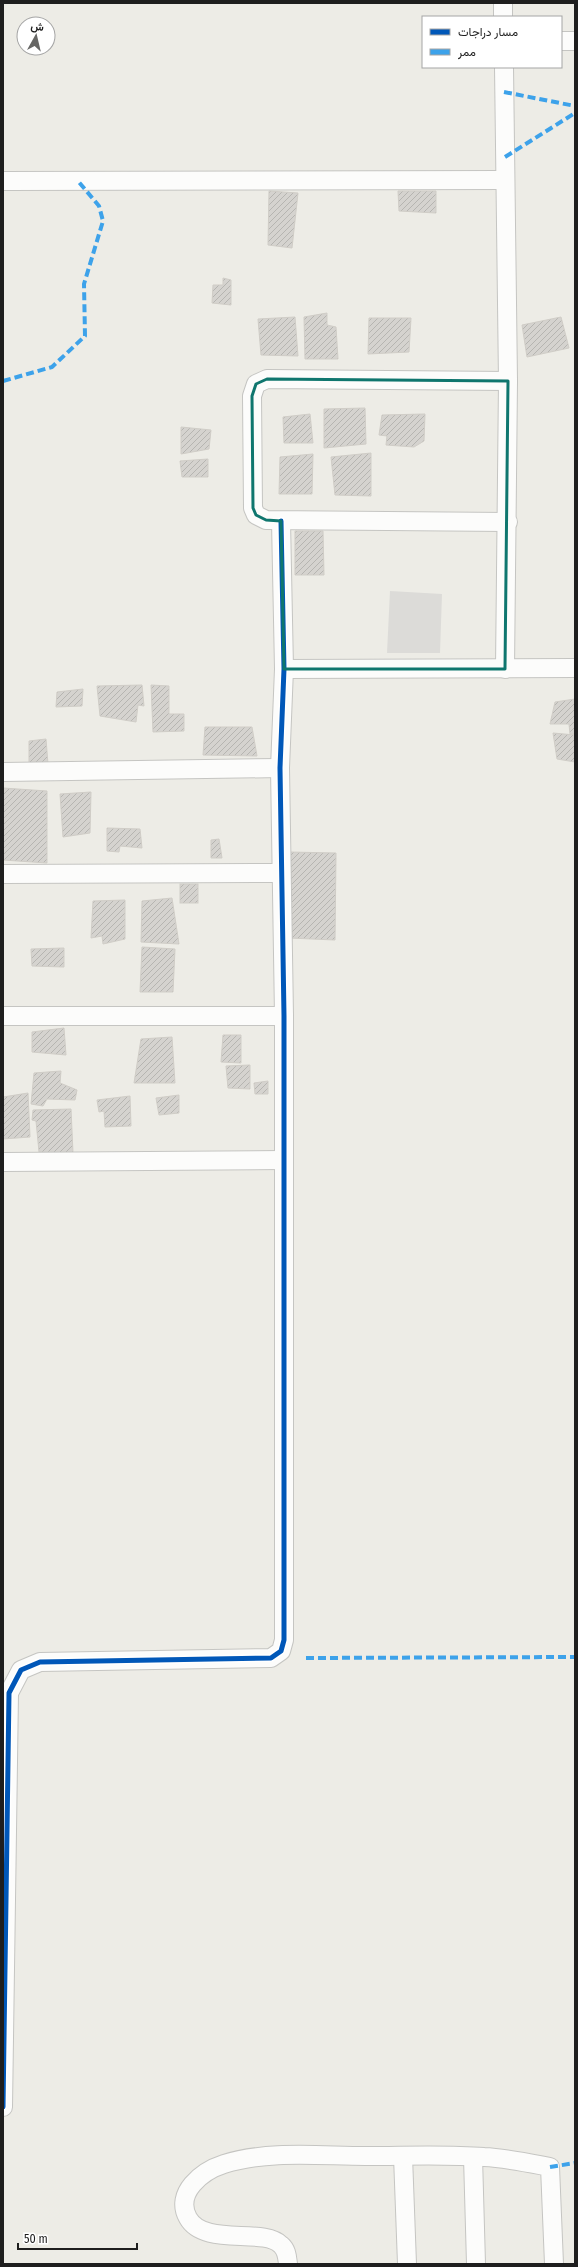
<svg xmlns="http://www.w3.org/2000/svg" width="578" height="2267" viewBox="0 0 578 2267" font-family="'Fira Sans Condensed',Vazirmatn,sans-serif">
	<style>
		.residential { fill: #dcdbd8 }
		.building { fill: url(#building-hatch); stroke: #d0cdc7 }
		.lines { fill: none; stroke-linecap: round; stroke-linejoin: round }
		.minor-casing { stroke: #c5c5c2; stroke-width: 20 }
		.minor { stroke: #fcfcfb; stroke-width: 18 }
		.quiet { stroke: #3da2ea; stroke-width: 4; stroke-dasharray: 8 4; stroke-linecap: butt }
		.cycleway-casing { stroke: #fff; stroke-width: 8 }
		.cycleway { stroke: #0057b8; stroke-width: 5 }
		.marked { fill: none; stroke: #0f766e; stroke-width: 3; stroke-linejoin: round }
	</style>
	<defs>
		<pattern id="building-hatch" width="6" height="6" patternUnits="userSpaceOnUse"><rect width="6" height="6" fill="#d5d3cf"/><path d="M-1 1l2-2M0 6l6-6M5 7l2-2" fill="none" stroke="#b6b5b1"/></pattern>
	</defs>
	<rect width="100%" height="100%" fill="#edece6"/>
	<!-- residential -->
	<path class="residential" d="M 390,591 L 442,594 L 440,653 L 387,653 Z"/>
	<!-- building -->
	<g class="building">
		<path d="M 269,191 L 298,193 L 292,248 L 268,245 Z"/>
		<path d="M 398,191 L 436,191 L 436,213 L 399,211 Z"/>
		<path d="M 223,278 L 231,280 L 231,305 L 212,303 L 213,285 L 223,285 Z"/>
		<path d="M 327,313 L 327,325 L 336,327 L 338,359 L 305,359 L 304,317 Z"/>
		<path d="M 295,317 L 298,356 L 261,355 L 258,319 Z"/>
		<path d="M 561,317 L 569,348 L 527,357 L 522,325 Z"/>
		<path d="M 369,318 L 411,318 L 409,352 L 368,354 Z"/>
		<path d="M 365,408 L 366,444 L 324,448 L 324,409 Z"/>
		<path d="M 310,414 L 313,443 L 284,443 L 283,417 Z"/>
		<path d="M 425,414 L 424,441 L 414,447 L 386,445 L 387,436 L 379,435 L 382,415 Z"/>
		<path d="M 181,427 L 211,430 L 209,449 L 181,454 Z"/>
		<path d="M 371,453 L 371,496 L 335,495 L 331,457 Z"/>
		<path d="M 313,454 L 312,494 L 279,494 L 280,457 Z"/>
		<path d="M 208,459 L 208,477 L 182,477 L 180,461 Z"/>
		<path d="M 295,531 L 323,531 L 324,575 L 295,575 Z"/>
		<path d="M 142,685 L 144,706 L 138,705 L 136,722 L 100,716 L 97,686 Z"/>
		<path d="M 151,685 L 169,686 L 169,714 L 184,714 L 184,731 L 153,732 Z"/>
		<path d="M 83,689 L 82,706 L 56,707 L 57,692 Z"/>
		<path d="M 575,699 L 575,734 L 570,734 L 569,724 L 550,724 L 555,702 Z"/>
		<path d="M 205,727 L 252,727 L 257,756 L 203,755 Z"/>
		<path d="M 553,733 L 575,735 L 575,762 L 557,759 Z"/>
		<path d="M 46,739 L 48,764 L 29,764 L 29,741 Z"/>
		<path d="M 3,788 L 47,791 L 47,863 L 3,860 Z"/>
		<path d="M 91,792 L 90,833 L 63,837 L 60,794 Z"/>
		<path d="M 107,828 L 140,829 L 142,848 L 120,846 L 119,852 L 107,851 Z"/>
		<path d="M 219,839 L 222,858 L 211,858 L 211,840 Z"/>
		<path d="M 289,852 L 336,853 L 335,940 L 289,938 Z"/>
		<rect x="180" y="884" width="18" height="19"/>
		<path d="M 172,898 L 179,944 L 141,942 L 142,901 Z"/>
		<path d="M 125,900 L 125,939 L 103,944 L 102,936 L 91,938 L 93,901 Z"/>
		<path d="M 142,947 L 175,949 L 173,992 L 140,992 Z"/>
		<path d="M 64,948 L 64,967 L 32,966 L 31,949 Z"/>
		<path d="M 64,1028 L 66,1055 L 32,1052 L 32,1032 Z"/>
		<path d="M 223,1035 L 241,1035 L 241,1063 L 221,1062 Z"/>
		<path d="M 172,1037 L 175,1083 L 134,1083 L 141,1039 Z"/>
		<path d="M 250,1065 L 250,1089 L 228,1088 L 226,1066 Z"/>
		<path d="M 61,1071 L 60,1083 L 77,1090 L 75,1100 L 47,1099 L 43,1106 L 31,1104 L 34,1073 Z"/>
		<path d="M 268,1081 L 268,1094 L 255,1094 L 254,1083 Z"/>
		<path d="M 28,1093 L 30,1137 L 3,1139 L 3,1097 Z"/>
		<path d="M 179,1095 L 179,1113 L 159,1115 L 156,1098 Z"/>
		<path d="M 130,1096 L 131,1126 L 105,1127 L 104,1111 L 99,1112 L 97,1100 Z"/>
		<path d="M 71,1109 L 73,1153 L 39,1152 L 36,1121 L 32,1120 L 33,1110 Z"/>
	</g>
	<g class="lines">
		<defs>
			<g id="minor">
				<path d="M 503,3 L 503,17"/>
				<path d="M 561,41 L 575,41"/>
				<path d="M 504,67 L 508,381 L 505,669"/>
				<path d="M 3,181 L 505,180"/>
				<path d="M 508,522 L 266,520 L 256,515 L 253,508 L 252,396 L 256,384 L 267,379 L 508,381"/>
				<path d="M 284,669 L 575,668"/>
				<path d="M 3,772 L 280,768"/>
				<path d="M 3,874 L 281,873"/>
				<path d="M 3,1016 L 284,1016"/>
				<path d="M 3,1162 L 283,1160"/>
				<path d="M 3,2107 L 9,1693 L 21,1670 L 40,1662 L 271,1658 L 281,1651 L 284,1640 L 284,1016 L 280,768 L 284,669 L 281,521"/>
				<path d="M 403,2156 L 407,2264"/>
				<path d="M 473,2157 L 476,2264"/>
				<path d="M 288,2264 C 287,2257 287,2250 281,2245 C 263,2227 204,2247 188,2218 C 174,2193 202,2171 224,2164 C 269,2150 320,2156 366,2156 C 405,2156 445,2154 484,2157 C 506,2158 529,2163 550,2167 L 554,2264"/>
			</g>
		</defs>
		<!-- minor casing -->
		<use href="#minor" class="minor-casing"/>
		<!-- minor -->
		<use href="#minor" class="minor"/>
		<!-- quiet -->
		<g class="quiet">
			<path d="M 504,92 L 575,106"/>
			<path d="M 505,157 L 575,113"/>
			<path d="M 3,381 L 52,367 L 85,336 L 84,284 L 103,221 L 99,206 L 78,181"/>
			<path d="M 306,1658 L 575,1657"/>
			<path d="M 550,2167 L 575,2163"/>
		</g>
		<defs>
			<path id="cycleway" d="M 3,2107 L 9,1693 L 21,1670 L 40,1662 L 271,1658 L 281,1651 L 284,1640 L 284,1016 L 280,768 L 284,669 L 281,521"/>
		</defs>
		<!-- cycleway casing -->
		<use href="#cycleway" class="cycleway-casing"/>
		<!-- cycleway -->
		<use href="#cycleway" class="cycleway"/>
	</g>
	<!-- marked area -->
	<path class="marked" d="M 267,379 L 508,381 L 505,669 L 284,669 L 281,521 L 266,520 L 256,515 L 253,508 L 252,396 L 256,384 Z"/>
	<!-- border -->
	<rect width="578" height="2267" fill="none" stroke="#1e1e1e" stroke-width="8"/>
	<!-- legend -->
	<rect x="422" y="16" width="140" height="52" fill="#ffffff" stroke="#a5a5a5"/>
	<rect x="430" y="29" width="20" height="6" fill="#0057b8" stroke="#a5a5a5"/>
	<text x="458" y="36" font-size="12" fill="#1e1e1e">مسار دراجات</text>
	<rect x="430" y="49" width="20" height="6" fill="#3da2ea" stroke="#a5a5a5"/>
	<text x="458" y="56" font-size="12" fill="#1e1e1e">ممر</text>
	<!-- north arrow -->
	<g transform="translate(36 36) rotate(8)"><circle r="19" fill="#ffffff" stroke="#a5a5a5"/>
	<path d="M0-3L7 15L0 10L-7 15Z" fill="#666664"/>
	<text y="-6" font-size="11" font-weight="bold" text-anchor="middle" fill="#1e1e1e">ش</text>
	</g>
	<!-- scale -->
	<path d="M18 2243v6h119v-6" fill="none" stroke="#1e1e1e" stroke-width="2"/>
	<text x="24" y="2243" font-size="12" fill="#1e1e1e" stroke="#ffffff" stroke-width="3" paint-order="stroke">50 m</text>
</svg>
